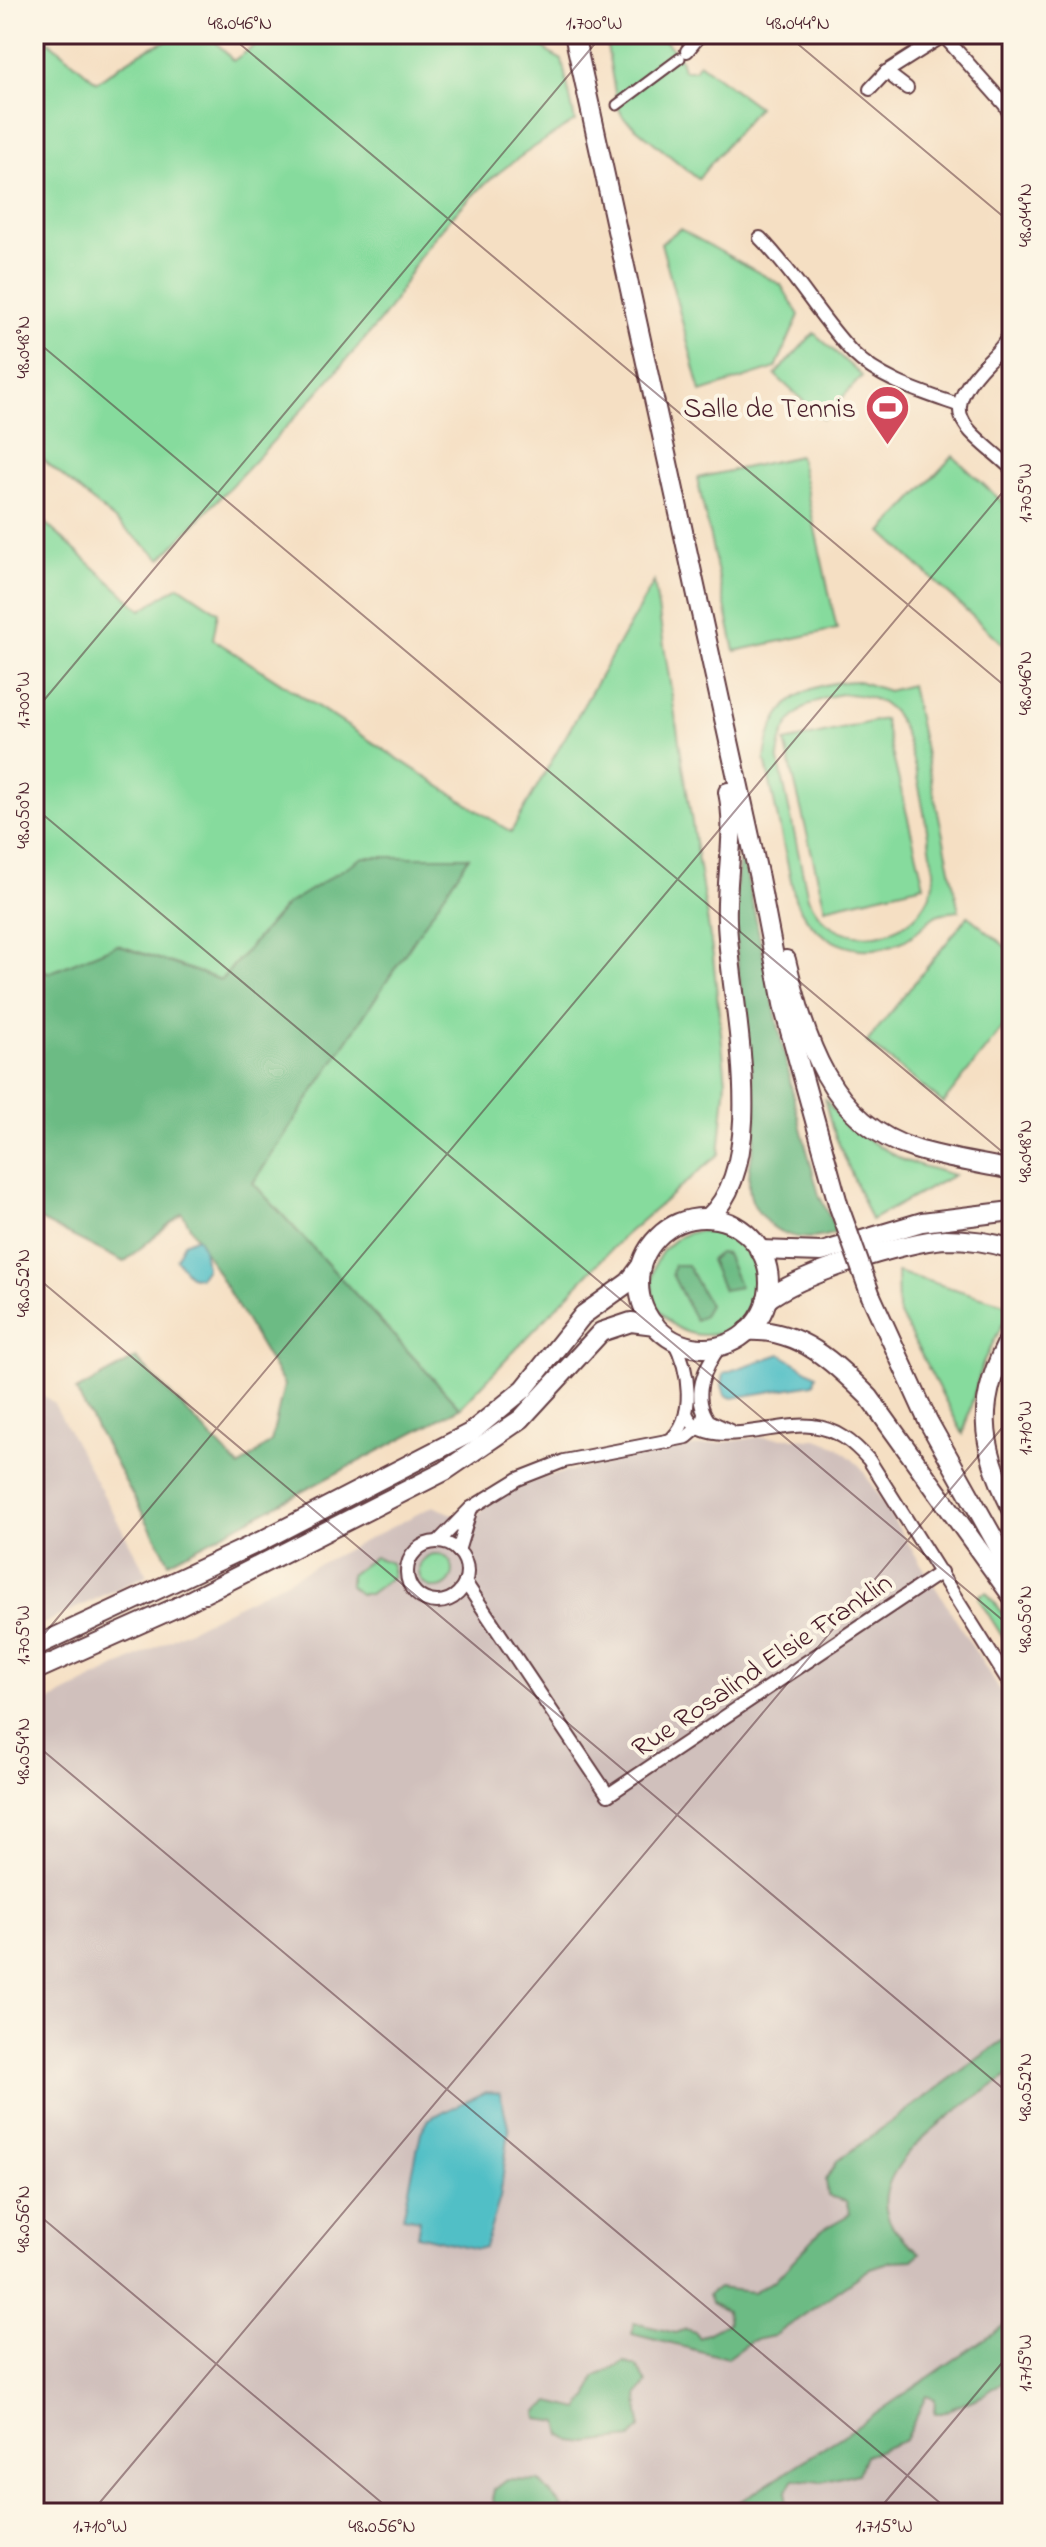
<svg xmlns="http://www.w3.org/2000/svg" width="1046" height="2547" viewBox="0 0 1046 2547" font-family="'Indie Flower',sans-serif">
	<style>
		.industrial { fill: #d0c0bc }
		.green { fill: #86db9d; stroke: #687d64; stroke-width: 2; fill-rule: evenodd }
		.forest { fill: #6cbb84; stroke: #5b6d58; stroke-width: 2 }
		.water { fill: #51bfc6; stroke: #4e6f78; stroke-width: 2 }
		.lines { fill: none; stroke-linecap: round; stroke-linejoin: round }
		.pedestrian-casing { stroke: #643c42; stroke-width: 13 }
		.minor-casing { stroke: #643c42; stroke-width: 16 }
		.primary-casing { stroke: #643c42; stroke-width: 22 }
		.pedestrian { stroke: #fff; stroke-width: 9 }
		.minor { stroke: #fff; stroke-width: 12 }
		.primary { stroke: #fff; stroke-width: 18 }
		.primary-bridge-casing { stroke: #643c42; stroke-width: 22; stroke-linecap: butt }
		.primary-bridge { stroke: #fff; stroke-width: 18 }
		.ticks { fill: none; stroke: #4a1f2b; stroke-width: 2; stroke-opacity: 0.45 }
		.labels { text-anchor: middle; stroke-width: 8; stroke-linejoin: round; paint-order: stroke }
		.poi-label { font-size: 28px; fill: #4a1f2b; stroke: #fcf5e5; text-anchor: end }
		.street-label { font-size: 28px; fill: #4a1f2b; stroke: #fcf5e5 }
		.neatline { fill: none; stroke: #4a1f2b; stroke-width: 3 }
		.ticks-label { font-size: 20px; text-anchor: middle; fill: #4a1f2b }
	</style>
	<rect width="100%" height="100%" fill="#fcf5e5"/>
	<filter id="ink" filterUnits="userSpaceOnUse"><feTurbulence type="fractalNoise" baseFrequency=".0125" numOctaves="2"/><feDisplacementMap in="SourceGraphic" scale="16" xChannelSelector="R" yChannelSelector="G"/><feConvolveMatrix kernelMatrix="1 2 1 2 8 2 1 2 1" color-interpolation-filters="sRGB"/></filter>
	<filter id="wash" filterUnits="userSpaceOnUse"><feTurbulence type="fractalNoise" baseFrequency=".006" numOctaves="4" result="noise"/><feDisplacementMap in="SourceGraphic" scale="32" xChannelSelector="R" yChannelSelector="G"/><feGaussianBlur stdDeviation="1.8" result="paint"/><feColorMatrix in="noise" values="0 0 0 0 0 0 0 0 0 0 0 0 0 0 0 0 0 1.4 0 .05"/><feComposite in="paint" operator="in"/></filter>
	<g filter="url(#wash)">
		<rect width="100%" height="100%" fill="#f5dfc3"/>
		<!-- industrial -->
		<g class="industrial">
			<path d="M 34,1390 L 53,1402 L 147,1575 L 34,1628 Z"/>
			<path d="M 760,1437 L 817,1439 L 838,1447 L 860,1466 L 1012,1710 L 1012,2513 L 34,2513 L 34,1709 L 433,1506 L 473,1522 L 487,1504 L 531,1481 L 625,1457 Z"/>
		</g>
		<!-- green -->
		<g class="green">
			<path d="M 34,34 L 40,34 L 97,82 C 132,56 164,34 209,34 L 233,61 L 271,34 L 535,34 L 549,53 L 562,60 L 575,121 C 510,161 466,192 421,255 C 406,277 397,301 379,322 C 310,404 235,482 161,559 L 34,452 Z"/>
			<path d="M 605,34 L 660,34 L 680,58 L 683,70 L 695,70 L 699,63 L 758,107 L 698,179 L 623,117 L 617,105 Z"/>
			<path d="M 680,229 L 781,285 L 799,315 L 776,368 L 701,392 L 661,243 Z"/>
			<path d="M 814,333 L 862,376 L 823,419 L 775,375 Z"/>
			<path d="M 799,456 L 837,629 L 735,651 L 697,478 Z"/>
			<path d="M 953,456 L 1012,511 L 1011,652 L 882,532 Z"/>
			<path d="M 34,513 L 141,610 L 179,586 L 218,612 L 213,639 L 511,832 L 654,582 L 713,956 L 726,1081 L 719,1154 L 624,1236 L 460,1408 L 253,1183 L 468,857 L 286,905 L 221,980 L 118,945 L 49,973 L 34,965 Z"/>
			<path d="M 858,681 L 888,691 L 911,685 L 959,911 C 953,912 940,912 935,916 C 923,924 916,936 901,942 C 856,961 814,941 795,899 L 765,759 C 771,703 804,682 858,681 ZM 841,694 C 860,694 880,697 893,712 C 915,737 927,834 934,870 C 937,920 876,952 833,927 C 821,920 815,910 808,898 L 778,757 C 782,719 804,701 841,694 Z"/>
			<path d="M 884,719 L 924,885 L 825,908 L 785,742 Z"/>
			<path d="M 968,916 L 1012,952 L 1012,1016 L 943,1103 L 867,1042 Z"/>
			<path d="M 824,1098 L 848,1128 L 905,1161 L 954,1175 L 871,1220 L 832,1128 Z"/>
			<circle cx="704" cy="1283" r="52"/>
			<path d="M 897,1272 L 1012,1306 L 983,1362 L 963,1434 L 898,1311 Z"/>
			<circle cx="436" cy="1571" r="17"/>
			<path d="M 374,1557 L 391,1563 L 393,1576 L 369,1594 L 360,1594 L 350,1586 L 350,1575 Z"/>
			<path d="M 986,1592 L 1012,1624 L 1012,1652 L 980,1601 L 979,1595 Z"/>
		</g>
		<!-- forest -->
		<g class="forest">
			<path d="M 363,857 L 469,857 L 253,1183 L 460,1408 L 169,1562 L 76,1391 L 136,1358 L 239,1467 L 271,1442 L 284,1385 L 182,1213 L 124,1262 L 34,1217 L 34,965 L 49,973 L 117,945 L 221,980 L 286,905 Z"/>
			<path d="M 740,859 L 744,864 L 796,1109 L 819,1195 L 837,1232 C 804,1245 772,1237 754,1205 C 741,1182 757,1145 756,1120 C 752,1034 724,943 740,859 Z"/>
			<path d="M 719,1253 L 726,1254 L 740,1287 L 723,1290 L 710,1260 Z"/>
			<path d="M 674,1265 L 687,1265 L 709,1305 L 702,1317 L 695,1320 L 672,1274 Z"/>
			<path d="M 1012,2034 L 1012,2073 C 974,2100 854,2167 893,2227 C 900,2237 912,2245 920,2253 L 913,2260 L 892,2261 L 871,2268 L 774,2336 L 751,2341 L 727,2358 L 632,2334 L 634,2323 L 676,2333 L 686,2329 L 695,2332 L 699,2338 L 728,2323 L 726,2311 L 711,2303 L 708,2295 L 718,2288 L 753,2292 L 774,2281 L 822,2230 L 850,2214 L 846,2201 L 828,2196 L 826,2180 L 837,2161 Z"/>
			<path d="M 1012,2320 L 1012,2375 L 982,2396 L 941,2413 L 934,2413 L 935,2399 L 926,2396 L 905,2440 L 865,2456 L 858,2473 L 822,2482 L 794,2479 L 786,2492 L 786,2513 L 722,2513 L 855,2428 Z"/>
			<path d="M 624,2362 L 637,2367 L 647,2383 L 638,2394 L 640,2428 L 631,2438 L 588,2443 L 572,2441 L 562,2435 L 559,2422 L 538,2419 L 537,2412 L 550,2402 L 579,2409 L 589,2396 L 595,2377 Z"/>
			<path d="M 507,2480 L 539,2481 L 565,2510 L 573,2508 L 578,2513 L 498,2513 L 492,2500 L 494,2490 Z"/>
		</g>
		<!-- water -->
		<g class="water">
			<path d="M 197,1237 L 203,1247 L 206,1268 L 199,1278 L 190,1276 L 176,1259 L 184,1243 Z"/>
			<path d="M 780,1354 L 816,1375 L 814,1384 L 732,1398 L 725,1395 L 722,1385 L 724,1373 Z"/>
			<path d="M 486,2092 L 500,2093 L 509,2130 L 500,2197 L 485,2247 L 477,2249 L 417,2235 L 420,2220 L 403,2217 L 421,2132 L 428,2119 Z"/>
		</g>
	</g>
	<g filter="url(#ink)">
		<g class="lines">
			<defs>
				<path id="pedestrian" d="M 617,105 L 680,58"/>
				<g id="minor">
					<path d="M 942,34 L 1005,105 L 1012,119"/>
					<path d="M 687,51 L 701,34"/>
					<path d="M 886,72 L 907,88"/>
					<path d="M 870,89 L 886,72 L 943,36"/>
					<path d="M 760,238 C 795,273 819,317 853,353 C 880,380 924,393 958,405"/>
					<path d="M 1012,326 C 1008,342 998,351 987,362 C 934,417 967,427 1012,469"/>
					<path d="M 721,1345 C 704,1367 691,1397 709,1421 L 732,1432"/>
					<path d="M 686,1413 C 703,1454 776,1421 812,1426 C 837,1429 853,1442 869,1460 L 1012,1687"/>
					<path d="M 668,1442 C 698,1418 689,1369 673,1339"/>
					<path d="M 471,1508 L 518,1479 L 564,1461 L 687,1437 L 701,1425 L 704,1415"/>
					<path d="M 438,1542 L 471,1508 L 458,1551"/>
					<circle cx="437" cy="1572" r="30"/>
					<path d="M 465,1582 L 608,1795 L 941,1572"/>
				</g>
				<g id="primary">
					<path d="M 574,34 L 759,878 L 784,1009 L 839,1207"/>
					<path d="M 786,960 C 805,1038 829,1123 915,1149 C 946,1159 980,1163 1012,1170"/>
					<path d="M 708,1218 C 773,1161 729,998 727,921 C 725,878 737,834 728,792"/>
					<circle cx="704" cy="1283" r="65"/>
					<path d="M 759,1250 L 822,1252 L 922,1222 L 1012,1211"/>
					<path d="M 871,1296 L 928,1421 L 1012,1571"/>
					<path d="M 766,1301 C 794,1276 906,1241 945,1239 C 967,1239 991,1242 1012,1249"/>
					<path d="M 747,1331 C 799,1328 835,1363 869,1397 L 1012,1596"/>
					<path d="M 1012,1334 C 975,1399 979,1444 1012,1509"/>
					<path d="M 34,1647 L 261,1541 L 470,1433 L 524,1389 L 583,1315 L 629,1282 L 641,1266"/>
					<path d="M 34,1671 L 175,1608 L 445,1471 L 521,1419 L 601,1332 L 631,1322 L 655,1325"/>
				</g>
			</defs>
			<!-- pedestrian casing -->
			<use href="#pedestrian" class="pedestrian-casing"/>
			<!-- minor casing -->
			<use href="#minor" class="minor-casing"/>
			<!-- primary casing -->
			<use href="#primary" class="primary-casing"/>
			<!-- pedestrian -->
			<use href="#pedestrian" class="pedestrian"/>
			<!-- minor -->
			<use href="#minor" class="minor"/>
			<!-- primary -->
			<use href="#primary" class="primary"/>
			<defs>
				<path id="primary-bridge" d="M 839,1207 L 871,1296"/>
			</defs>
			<!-- primary-bridge casing -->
			<use href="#primary-bridge" class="primary-bridge-casing"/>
			<!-- primary-bridge -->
			<use href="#primary-bridge" class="primary-bridge"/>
		</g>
	</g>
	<!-- ticks -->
	<path class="ticks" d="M 228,34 L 1012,692M 786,34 L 1012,224M 34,339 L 1012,1160M 34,712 L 603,34M 34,807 L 1012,1628M 34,1275 L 1012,2096M 34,1646 L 1012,481M 34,1743 L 952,2513M 34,2211 L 394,2513M 91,2513 L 1012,1416M 876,2513 L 1012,2351"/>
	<!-- icons -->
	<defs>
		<symbol id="stadium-pin" viewBox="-11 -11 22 30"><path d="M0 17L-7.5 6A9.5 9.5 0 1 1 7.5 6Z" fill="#d1495b" stroke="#fcf5e5"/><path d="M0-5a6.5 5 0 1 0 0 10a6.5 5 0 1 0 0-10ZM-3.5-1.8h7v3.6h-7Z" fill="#fff"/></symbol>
	</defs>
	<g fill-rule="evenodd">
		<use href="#stadium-pin" x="862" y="382" width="51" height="69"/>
	</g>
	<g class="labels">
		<!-- poi labels -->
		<g class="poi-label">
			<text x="856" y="417">Salle de Tennis</text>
		</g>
		<!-- street labels -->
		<g class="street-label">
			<text transform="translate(761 1664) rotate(-34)" y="10">Rue Rosalind Elsie Franklin</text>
		</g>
	</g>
	<!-- margin -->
	<rect width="1046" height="2547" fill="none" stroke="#fcf5e5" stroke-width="88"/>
	<rect x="44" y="44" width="958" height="2459" class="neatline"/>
	<g class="ticks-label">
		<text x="240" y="29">48.046°N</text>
		<text x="594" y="29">1.700°W</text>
		<text x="798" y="29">48.044°N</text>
		<text transform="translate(1024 215) rotate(-90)" y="7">48.044°N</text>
		<text transform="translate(22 347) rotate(-90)" y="7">48.048°N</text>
		<text transform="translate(1024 493) rotate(-90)" y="7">1.705°W</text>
		<text transform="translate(1024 683) rotate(-90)" y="7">48.046°N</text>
		<text transform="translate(22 700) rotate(-90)" y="7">1.700°W</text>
		<text transform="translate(22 815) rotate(-90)" y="7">48.050°N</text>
		<text transform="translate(1024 1151) rotate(-90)" y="7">48.048°N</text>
		<text transform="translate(22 1283) rotate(-90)" y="7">48.052°N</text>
		<text transform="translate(1024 1428) rotate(-90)" y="7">1.710°W</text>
		<text transform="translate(1024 1619) rotate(-90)" y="7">48.050°N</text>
		<text transform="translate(22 1635) rotate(-90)" y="7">1.705°W</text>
		<text transform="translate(22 1751) rotate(-90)" y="7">48.054°N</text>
		<text transform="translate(1024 2087) rotate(-90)" y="7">48.052°N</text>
		<text transform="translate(22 2219) rotate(-90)" y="7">48.056°N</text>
		<text transform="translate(1024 2363) rotate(-90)" y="7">1.715°W</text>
		<text x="100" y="2532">1.710°W</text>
		<text x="382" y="2532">48.056°N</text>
		<text x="884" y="2532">1.715°W</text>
	</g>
</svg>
